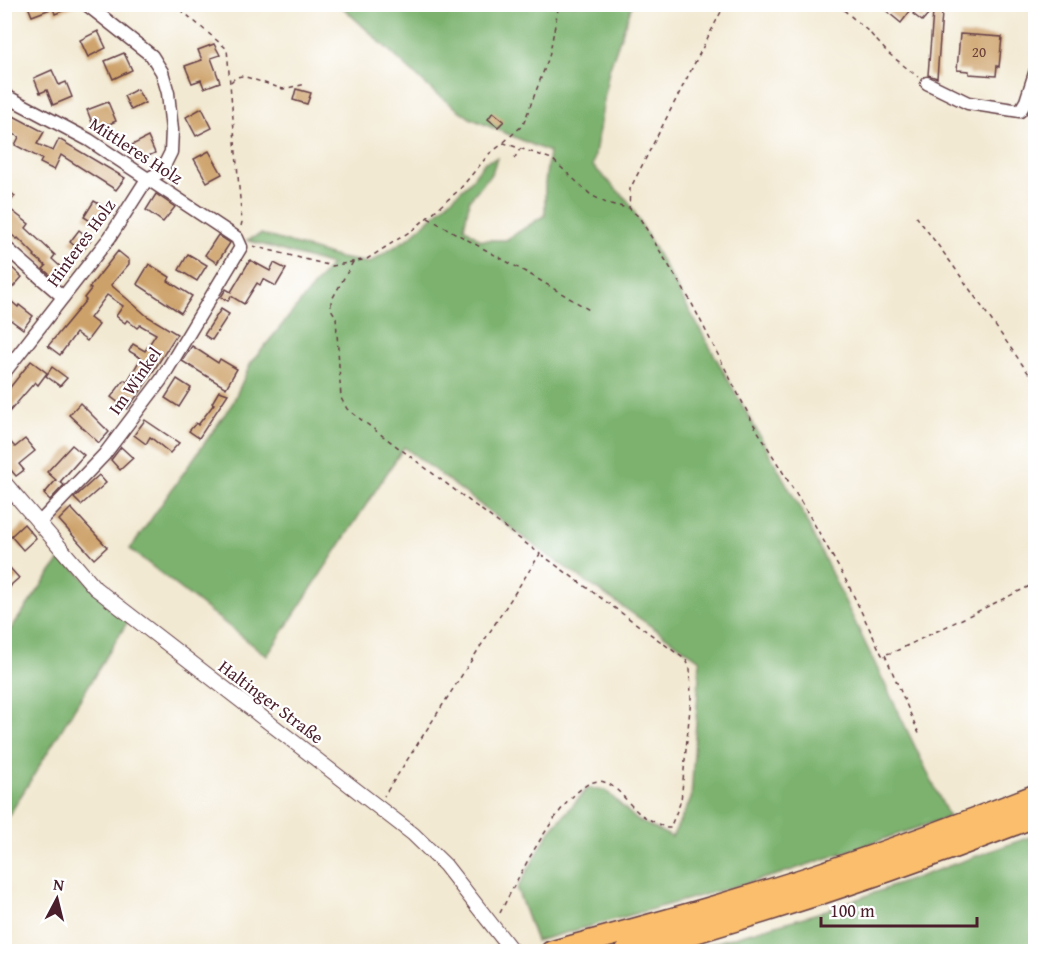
<svg xmlns="http://www.w3.org/2000/svg" width="1040" height="956" viewBox="0 0 1040 956" font-family="'Gentium Book Plus',serif">
	<style>
		.forest { fill: #7cb26e; stroke: #63684c; stroke-width: 1.5 }
		.building { fill: #cda26a }
		.lines { fill: none; stroke-linecap: round; stroke-linejoin: round }
		.minor-casing { stroke: #633d44; stroke-width: 15 }
		.tertiary-casing { stroke: #633d44; stroke-width: 16 }
		.motorway-casing { stroke: #633d44; stroke-width: 24 }
		.path { stroke: #633d44; stroke-width: 1.5; stroke-dasharray: 4.5 4.5; stroke-linecap: butt }
		.minor { stroke: #fff; stroke-width: 12 }
		.tertiary { stroke: #fff; stroke-width: 14 }
		.motorway { stroke: #fabe6d; stroke-width: 21 }
		.labels { text-anchor: middle; stroke-width: 4.5; stroke-linejoin: round; paint-order: stroke }
		.number-label { font-size: 15px; fill: #6b403b }
		.street-label { font-size: 18px; fill: #4a1f2b; stroke: #fff }
	</style>
	<rect width="100%" height="100%" fill="#fff"/>
	<filter id="ink" filterUnits="userSpaceOnUse"><feTurbulence type="fractalNoise" baseFrequency=".0167" numOctaves="2"/><feDisplacementMap in="SourceGraphic" scale="12" xChannelSelector="R" yChannelSelector="G"/><feConvolveMatrix kernelMatrix="1 2 1 2 8 2 1 2 1" color-interpolation-filters="sRGB"/></filter>
	<filter id="wash" filterUnits="userSpaceOnUse"><feTurbulence type="fractalNoise" baseFrequency=".008" numOctaves="4" result="noise"/><feDisplacementMap in="SourceGraphic" scale="24" xChannelSelector="R" yChannelSelector="G"/><feGaussianBlur stdDeviation="1.35" result="paint"/><feColorMatrix in="noise" values="0 0 0 0 0 0 0 0 0 0 0 0 0 0 0 0 0 1.4 0 .05"/><feComposite in="paint" operator="in"/></filter>
	<g filter="url(#wash)">
		<rect width="100%" height="100%" fill="#f2e9d2"/>
		<!-- forest -->
		<g class="forest">
			<path d="M 340,5 L 632,5 L 609,70 L 593,166 L 628,201 L 800,508 L 949,817 L 780,874 L 536,941 L 517,889 L 550,831 L 588,788 L 605,790 L 637,820 L 672,837 L 691,799 L 700,660 L 543,552 L 404,447 L 267,656 L 130,549 L 232,404 L 251,363 L 331,265 L 247,240 L 261,234 L 340,258 L 369,263 L 409,238 L 469,183 L 485,162 L 497,158 L 492,173 L 470,199 L 464,227 L 481,240 L 506,240 L 545,215 L 545,183 L 549,152 L 470,118 L 435,93 Z"/>
			<path d="M 62,557 L 128,621 L 5,822 L 5,627 L 10,630 Z"/>
			<path d="M 1035,835 L 1035,951 L 686,951 L 818,913 Z"/>
		</g>
		<g id="blocks">
			<!-- building -->
			<g class="building">
				<path d="M 27,4 L 77,4 L 77,5 L 55,14 L 53,8 L 32,16 Z"/>
				<path d="M 878,4 L 905,4 L 911,10 L 901,23 Z"/>
				<path d="M 922,4 L 931,11 L 922,21 L 913,14 Z"/>
				<path d="M 933,12 L 942,13 L 937,78 L 928,75 Z"/>
				<path d="M 98,31 L 106,48 L 88,57 L 80,40 Z"/>
				<path d="M 960,34 L 1002,37 L 999,67 L 997,66 L 996,76 L 969,74 L 969,71 L 957,70 Z"/>
				<path d="M 214,44 L 220,55 L 211,58 L 220,82 L 204,88 L 201,80 L 192,83 L 185,66 L 202,60 L 198,50 Z"/>
				<path d="M 124,53 L 132,70 L 113,79 L 105,61 Z"/>
				<path d="M 52,70 L 59,85 L 66,82 L 72,97 L 53,105 L 47,90 L 40,93 L 34,78 Z"/>
				<path d="M 137,89 L 145,103 L 131,110 L 124,96 Z"/>
				<path d="M 296,89 L 311,93 L 307,104 L 293,100 Z"/>
				<path d="M 108,102 L 116,121 L 95,130 L 87,110 Z"/>
				<path d="M 202,108 L 212,128 L 196,136 L 186,117 Z"/>
				<path d="M 4,111 L 44,132 L 37,144 L 53,151 L 59,139 L 125,178 L 116,190 L 61,155 L 54,170 L 40,163 L 42,159 L 15,145 L 19,137 L 4,129 Z"/>
				<path d="M 493,112 L 504,121 L 498,127 L 488,119 Z"/>
				<path d="M 148,137 L 155,153 L 140,160 L 132,145 Z"/>
				<path d="M 209,151 L 222,174 L 207,182 L 194,159 Z"/>
				<path d="M 4,187 L 15,196 L 6,206 L 29,224 L 26,228 L 55,255 L 52,259 L 63,269 L 55,279 L 43,269 L 46,266 L 34,256 L 35,255 L 18,238 L 17,239 L 4,229 Z"/>
				<path d="M 156,194 L 175,207 L 163,222 L 146,210 Z"/>
				<path d="M 94,201 L 111,211 L 100,227 L 84,217 Z"/>
				<path d="M 79,230 L 91,240 L 82,252 L 70,242 Z"/>
				<path d="M 218,235 L 230,243 L 217,263 L 205,255 Z"/>
				<path d="M 118,251 L 129,260 L 129,264 L 111,285 L 147,316 L 177,334 L 140,392 L 127,409 L 111,397 L 124,380 L 127,382 L 141,358 L 129,351 L 133,344 L 145,351 L 156,334 L 140,325 L 137,328 L 127,320 L 125,323 L 116,316 L 123,306 L 107,295 L 90,318 L 99,325 L 87,341 L 76,333 L 60,355 L 48,346 L 86,300 L 84,298 L 91,289 L 89,288 Z"/>
				<path d="M 188,254 L 207,265 L 197,281 L 179,270 Z"/>
				<path d="M 250,260 L 270,271 L 274,263 L 286,269 L 276,286 L 263,279 L 260,285 L 257,283 L 244,304 L 231,296 L 228,301 L 221,297 L 226,289 L 231,292 Z"/>
				<path d="M 149,264 L 170,277 L 168,281 L 192,296 L 181,313 L 137,284 Z"/>
				<path d="M 10,266 L 22,277 L 5,296 L 18,307 L 19,305 L 33,316 L 23,329 L 4,315 L 4,272 Z"/>
				<path d="M 221,309 L 229,314 L 212,340 L 204,335 Z"/>
				<path d="M 192,346 L 218,363 L 220,359 L 237,369 L 226,388 L 182,361 Z"/>
				<path d="M 31,361 L 47,373 L 38,385 L 35,382 L 4,418 L 4,395 Z"/>
				<path d="M 52,367 L 67,378 L 60,386 L 46,376 Z"/>
				<path d="M 177,379 L 191,388 L 179,407 L 165,398 Z"/>
				<path d="M 219,391 L 228,394 L 199,438 L 189,431 L 196,423 L 198,425 L 214,404 L 212,403 Z"/>
				<path d="M 80,403 L 109,432 L 99,443 L 69,415 Z"/>
				<path d="M 145,420 L 179,443 L 170,453 L 150,437 L 146,444 L 134,435 Z"/>
				<path d="M 4,435 L 15,447 L 25,439 L 35,451 L 19,464 L 24,470 L 16,476 L 4,462 Z"/>
				<path d="M 72,445 L 84,455 L 60,482 L 64,485 L 50,500 L 44,494 L 56,480 L 47,472 Z"/>
				<path d="M 121,447 L 133,458 L 120,470 L 111,460 Z"/>
				<path d="M 99,475 L 106,483 L 81,505 L 74,498 Z"/>
				<path d="M 71,508 L 107,547 L 94,559 L 59,520 Z"/>
				<path d="M 24,524 L 36,538 L 23,550 L 11,536 Z"/>
				<path d="M 10,568 L 19,578 L 12,584 L 4,597 L 4,573 Z"/>
			</g>
		</g>
	</g>
	<g filter="url(#ink)">
		<use href="#blocks" fill-opacity="0" stroke="#633d44" stroke-width="1.5"/>
		<g class="lines">
			<defs>
				<g id="minor">
					<path d="M 927,83 L 968,103 L 1020,111 L 1026,101 L 1036,70"/>
					<path d="M 4,95 L 89,140 L 237,238 L 241,247 L 161,380 L 104,455 L 40,522"/>
					<path d="M 4,246 L 63,297"/>
					<path d="M 4,373 L 110,237 L 147,179 L 161,172 L 171,152 L 172,130 L 168,93 L 162,72 L 152,56 L 86,4"/>
				</g>
				<path id="tertiary" d="M 4,482 L 95,588 L 413,834 L 445,865 L 513,952"/>
				<g id="motorway">
					<path d="M 551,952 C 642,927 733,903 822,873 C 894,849 965,823 1036,795"/>
					<path d="M 626,952 C 765,914 902,869 1036,816"/>
				</g>
			</defs>
			<!-- minor casing -->
			<use href="#minor" class="minor-casing"/>
			<!-- tertiary casing -->
			<use href="#tertiary" class="tertiary-casing"/>
			<!-- motorway casing -->
			<use href="#motorway" class="motorway-casing"/>
			<!-- path -->
			<g class="path">
				<path d="M 174,4 L 227,49 L 242,222 L 241,226"/>
				<path d="M 725,4 L 630,189 L 629,208 L 639,217 L 690,300 L 754,425 L 812,520 L 848,584 L 882,655 L 894,652 L 1036,583"/>
				<path d="M 837,4 L 869,32 L 888,53 L 918,77"/>
				<path d="M 231,82 L 236,77 L 243,76 L 283,89 L 306,84"/>
				<path d="M 504,142 L 523,125 L 549,57 L 559,4"/>
				<path d="M 514,159 L 520,149"/>
				<path d="M 916,216 L 952,264 L 1036,384"/>
				<path d="M 428,218 L 531,275 L 591,311"/>
				<path d="M 253,246 L 332,266 L 367,259 L 414,229 L 459,190 L 490,153 L 504,143 L 552,159 L 591,195 L 606,203 L 628,208"/>
				<path d="M 353,262 L 331,301 L 331,309 L 336,317 L 341,398 L 347,409 L 540,554 L 384,796"/>
				<path d="M 885,655 L 920,736"/>
				<path d="M 500,913 C 513,888 570,770 604,782 C 619,787 627,803 639,813 C 647,819 658,824 667,828 L 670,828 L 681,801 L 691,698 L 690,668 L 686,660 L 542,555"/>
			</g>
			<!-- minor -->
			<use href="#minor" class="minor"/>
			<!-- tertiary -->
			<use href="#tertiary" class="tertiary"/>
			<!-- motorway -->
			<use href="#motorway" class="motorway"/>
		</g>
	</g>
	<g class="labels">
		<!-- number labels -->
		<g class="number-label">
			<text x="979" y="57">20</text>
		</g>
		<!-- street labels -->
		<g class="street-label">
			<text transform="translate(136 151) rotate(33)" y="6">Mittleres Holz</text>
			<text transform="translate(81 243) rotate(-54)" y="6">Hinteres Holz</text>
			<text transform="translate(135 381) rotate(-55)" y="6">Im Winkel</text>
			<text transform="translate(271 702) rotate(37)" y="6">Haltinger Straße</text>
		</g>
	</g>
	<!-- margin -->
	<rect width="1040" height="956" fill="none" stroke="#fff" stroke-width="24"/>
	<!-- north arrow -->
	<g transform="translate(57 899) rotate(7)" stroke="#ffffff" stroke-width="4.5" paint-order="stroke">
	<path d="M0-4.5L10 22L0 15L-10 22Z" fill="#4a1f2b"/>
	<text y="-9" font-size="16" font-weight="bold" text-anchor="middle" fill="#4a1f2b">N</text>
	</g>
	<!-- scale -->
	<path d="M821 917v9h156v-9" fill="none" stroke="#4a1f2b" stroke-width="3"/>
	<text x="830" y="917" font-size="18" fill="#4a1f2b" stroke="#ffffff" stroke-width="4.5" paint-order="stroke">100 m</text>
</svg>
